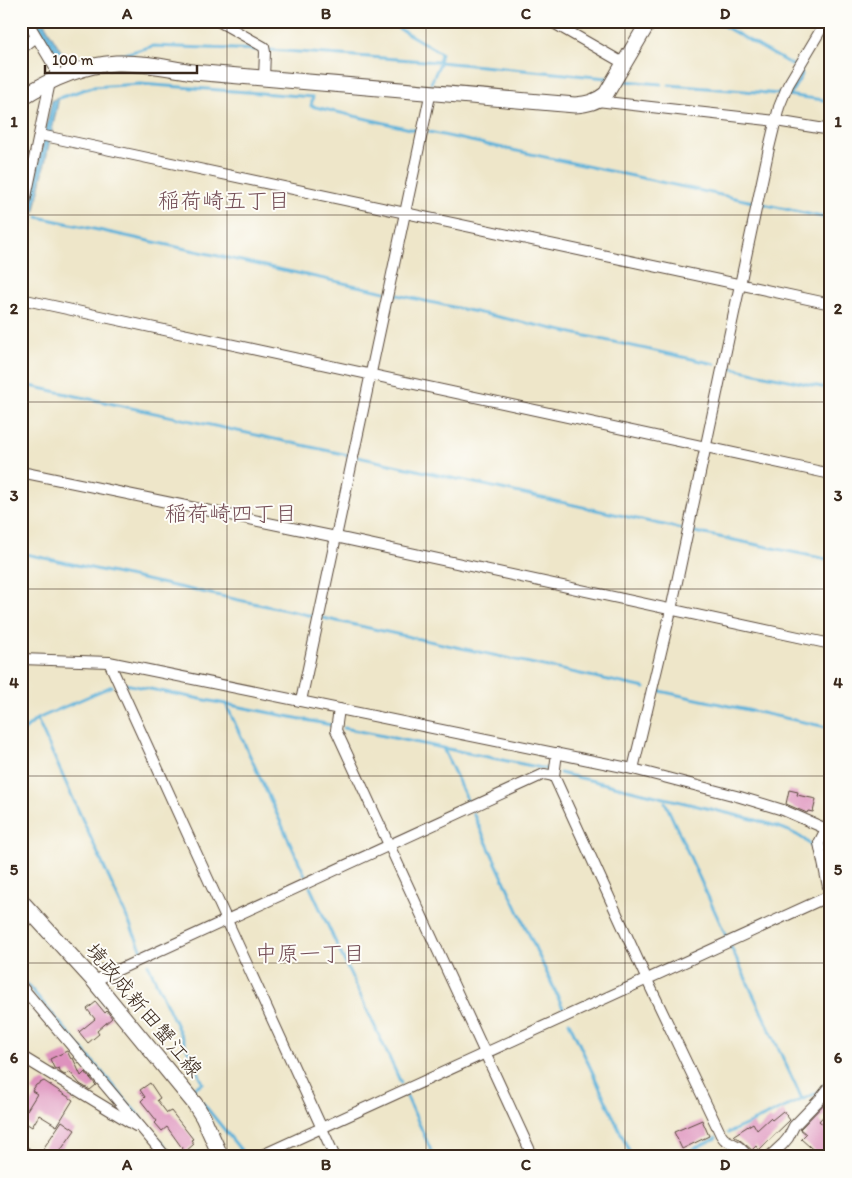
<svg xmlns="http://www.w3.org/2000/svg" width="852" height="1178" viewBox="0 0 852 1178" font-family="Itim,'Klee One',sans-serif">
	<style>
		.water { fill: #5eb2da; stroke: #4c6e7c }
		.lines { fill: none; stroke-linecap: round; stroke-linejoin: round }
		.stream { stroke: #5eb2da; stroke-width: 3 }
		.building { fill: #de92bd }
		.street-casing { stroke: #564638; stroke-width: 12 }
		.secondary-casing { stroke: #564638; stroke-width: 17 }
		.highway-casing { stroke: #564638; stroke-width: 21 }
		.street { stroke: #fff; stroke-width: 10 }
		.secondary { stroke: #fff; stroke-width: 15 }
		.highway { stroke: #fff; stroke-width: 19 }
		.grid { fill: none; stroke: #3b2a1e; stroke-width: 1; stroke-opacity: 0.55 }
		.labels { text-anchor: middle; stroke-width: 4; stroke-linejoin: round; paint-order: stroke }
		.street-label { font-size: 21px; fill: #3b2a1e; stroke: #fdfcf7 }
		.neighbourhood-label { font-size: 22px; fill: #744e56; stroke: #fdfcf7 }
		.neatline { fill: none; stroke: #3b2a1e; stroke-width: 2 }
		.grid-label { font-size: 16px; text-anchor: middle; font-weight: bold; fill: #3b2a1e }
	</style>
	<rect width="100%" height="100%" fill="#fdfcf7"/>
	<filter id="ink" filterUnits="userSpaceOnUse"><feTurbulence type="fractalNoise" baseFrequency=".02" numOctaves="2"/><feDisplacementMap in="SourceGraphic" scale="10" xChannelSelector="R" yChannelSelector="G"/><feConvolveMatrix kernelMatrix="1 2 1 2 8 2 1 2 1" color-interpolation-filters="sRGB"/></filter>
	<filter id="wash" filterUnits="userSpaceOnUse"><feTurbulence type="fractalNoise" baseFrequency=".0096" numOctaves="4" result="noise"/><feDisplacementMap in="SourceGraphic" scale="20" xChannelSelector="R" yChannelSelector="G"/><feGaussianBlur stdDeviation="1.12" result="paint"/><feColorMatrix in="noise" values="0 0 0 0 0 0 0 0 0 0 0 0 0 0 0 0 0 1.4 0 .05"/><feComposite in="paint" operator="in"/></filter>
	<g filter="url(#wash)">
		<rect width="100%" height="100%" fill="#eee6c9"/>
		<!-- water -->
		<g class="water">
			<path d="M 35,21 L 43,21 L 66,59 L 67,67 L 61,69 L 59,60 Z"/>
			<path d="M 59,98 L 21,276 L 21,245 L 52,100 Z"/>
		</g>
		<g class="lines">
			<!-- stream -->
			<g class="stream">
				<path d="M 386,21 L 441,53 L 439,62"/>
				<path d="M 715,21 L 792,65"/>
				<path d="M 270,50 L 439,62 L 607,78"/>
				<path d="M 117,56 L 153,46 L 261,50"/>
				<path d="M 624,81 L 661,84"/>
				<path d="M 431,83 L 440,63"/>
				<path d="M 669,85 L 780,94"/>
				<path d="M 787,95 L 831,101"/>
				<path d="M 790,95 L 802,75 L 801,71"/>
				<path d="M 59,98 L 92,87 L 140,84 L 313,97 L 311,106 L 419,131"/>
				<path d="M 429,132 L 753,202"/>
				<path d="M 763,204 L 831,219"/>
				<path d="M 38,217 L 385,292"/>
				<path d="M 393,294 L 715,364"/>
				<path d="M 727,367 L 831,389"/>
				<path d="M 21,384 L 348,455"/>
				<path d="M 358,457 L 682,529"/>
				<path d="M 690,531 L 831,560"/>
				<path d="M 21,553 L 313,616"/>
				<path d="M 323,618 L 645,688"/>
				<path d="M 125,684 L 331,725"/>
				<path d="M 655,690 L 831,728"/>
				<path d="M 226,704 L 305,875"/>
				<path d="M 37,719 L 142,951"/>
				<path d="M 344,728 L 547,769"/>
				<path d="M 21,733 L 37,719 L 112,686"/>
				<path d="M 443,748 L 468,802"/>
				<path d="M 560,773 L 756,820 C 772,825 804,833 812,848 C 818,858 819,872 821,883"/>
				<path d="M 665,802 L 726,936"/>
				<path d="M 473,813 L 563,1008"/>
				<path d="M 310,887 L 401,1083"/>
				<path d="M 826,906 L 831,921"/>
				<path d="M 731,947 L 802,1099"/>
				<path d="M 148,964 L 203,1083 L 192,1089 L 194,1091"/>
				<path d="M 21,977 L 174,1157"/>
				<path d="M 569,1022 L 632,1157"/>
				<path d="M 407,1097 L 434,1157"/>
				<path d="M 202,1102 L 244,1154"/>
				<path d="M 728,1133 L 819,1092 L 831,1076"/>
				<path d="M 677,1157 L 716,1138"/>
			</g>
		</g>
		<g id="blocks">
			<!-- building -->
			<g class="building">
				<path d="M 789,790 L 798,792 L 797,795 L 816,799 L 813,812 L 808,811 L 807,813 L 786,804 Z"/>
				<path d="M 96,1002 L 105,1013 L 107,1011 L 112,1018 L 97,1031 L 99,1034 L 88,1043 L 79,1032 L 95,1019 L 87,1009 Z"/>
				<path d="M 67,1051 L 71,1059 L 73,1058 L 81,1076 L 85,1072 L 96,1085 L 90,1090 L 80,1084 L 70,1072 L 65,1075 L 61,1073 L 59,1068 L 56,1069 L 54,1068 L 50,1059 Z"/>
				<path d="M 44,1081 L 73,1100 L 57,1126 L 39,1115 L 32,1127 L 21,1120 L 21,1107 L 27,1110 L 37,1094 L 32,1091 L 36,1085 Z"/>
				<path d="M 150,1083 L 160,1098 L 157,1100 L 167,1113 L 171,1111 L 193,1139 L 191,1140 L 194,1144 L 185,1152 L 167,1127 L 162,1131 L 155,1123 L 157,1121 L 141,1101 L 145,1097 L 140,1090 Z"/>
				<path d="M 831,1097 L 831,1108 L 819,1121 L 827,1128 L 825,1130 L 831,1136 L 831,1151 L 824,1157 L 820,1153 L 818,1154 L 801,1139 L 806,1134 L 800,1129 Z"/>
				<path d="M 783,1111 L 790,1120 L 759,1150 L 756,1146 L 752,1150 L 734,1135 L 753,1123 L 757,1130 L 770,1118 L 772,1120 Z"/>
				<path d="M 702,1120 L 709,1136 L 682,1149 L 674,1132 Z"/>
				<path d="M 62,1121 L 75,1130 L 56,1157 L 54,1157 L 43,1149 Z"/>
			</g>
		</g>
	</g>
	<g filter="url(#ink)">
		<use href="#blocks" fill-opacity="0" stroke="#564638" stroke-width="1"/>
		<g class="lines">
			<defs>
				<g id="street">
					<path d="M 27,21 L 55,68 L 55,79"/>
					<path d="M 218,21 L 264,47 L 265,52 L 264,78"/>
					<path d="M 550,21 L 625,64"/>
					<path d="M 21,49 L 36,37"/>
					<path d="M 597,101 L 776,121 L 831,130"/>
					<path d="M 40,135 L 831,304"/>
					<path d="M 21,221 L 50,82"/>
					<path d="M 21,299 L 831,474"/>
					<path d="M 21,472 L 336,537 L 831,644"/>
					<path d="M 21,659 L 109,662 L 633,769 L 740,797 L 783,810 L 831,831"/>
					<path d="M 109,662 L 335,1157"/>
					<path d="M 301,701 L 431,91"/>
					<path d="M 339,709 L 336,730 L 533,1157"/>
					<path d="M 557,753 L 554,776 L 647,980 L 721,1135 L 724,1139 L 739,1147 L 749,1157"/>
					<path d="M 633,769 L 671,610 L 769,148 L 779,107 L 788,85 L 826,21"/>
					<path d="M 826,829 L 819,843 L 831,901"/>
					<path d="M 94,981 L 544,774 L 554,776"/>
					<path d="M 21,986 L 166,1157"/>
					<path d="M 21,1056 L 136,1126"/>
					<path d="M 258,1157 L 829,896"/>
					<path d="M 769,1157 L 783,1144 L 788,1138 L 794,1126 L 821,1098 L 831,1085"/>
				</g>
				<g id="secondary">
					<path d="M 21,98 C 49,80 83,65 116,63 C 142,62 168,68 193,72 L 575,105 C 588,104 596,102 606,94 L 649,21"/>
					<path d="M 21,901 L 94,981 L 195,1104 L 203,1117 L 221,1157"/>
				</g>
				<path id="highway" d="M 21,1155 L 24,1157"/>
			</defs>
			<!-- street casing -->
			<use href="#street" class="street-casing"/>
			<!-- secondary casing -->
			<use href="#secondary" class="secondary-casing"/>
			<!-- highway casing -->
			<use href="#highway" class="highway-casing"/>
			<!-- street -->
			<use href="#street" class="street"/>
			<!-- secondary -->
			<use href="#secondary" class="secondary"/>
			<!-- highway -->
			<use href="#highway" class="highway"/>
		</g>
	</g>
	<!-- grid -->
	<path class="grid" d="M 227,21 L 227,1157M 426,21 L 426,1157M 625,21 L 625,1157M 21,215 L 831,215M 21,402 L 831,402M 21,589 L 831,589M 21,776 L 831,776M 21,963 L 831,963"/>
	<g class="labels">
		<!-- street labels -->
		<g class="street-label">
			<text transform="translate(144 1010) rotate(50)" y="7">境政成新田蟹江線</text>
		</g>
		<!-- neighbourhood labels -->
		<g class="neighbourhood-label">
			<text x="224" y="208">稲荷崎五丁目</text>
			<text x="231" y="521">稲荷崎四丁目</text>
			<text x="310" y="961">中原一丁目</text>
		</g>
	</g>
	<!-- margin -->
	<rect width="852" height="1178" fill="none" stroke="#fdfcf7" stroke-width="55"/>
	<!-- scale -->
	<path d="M45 65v8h152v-8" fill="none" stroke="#3b2a1e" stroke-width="2.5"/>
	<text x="52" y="65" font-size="15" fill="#3b2a1e" stroke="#fdfcf7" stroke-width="4" paint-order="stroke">100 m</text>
	<rect x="28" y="28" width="796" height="1122" class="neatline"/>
	<g class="grid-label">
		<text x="127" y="19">A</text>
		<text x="326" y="19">B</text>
		<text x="526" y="19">C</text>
		<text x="725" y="19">D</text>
		<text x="14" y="127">1</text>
		<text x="838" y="127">1</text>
		<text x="14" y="314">2</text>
		<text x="838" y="314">2</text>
		<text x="14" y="501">3</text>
		<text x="838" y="501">3</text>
		<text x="14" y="688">4</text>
		<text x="838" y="688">4</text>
		<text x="14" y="875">5</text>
		<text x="838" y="875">5</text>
		<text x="14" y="1063">6</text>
		<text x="838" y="1063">6</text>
		<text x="127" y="1170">A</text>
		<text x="326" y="1170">B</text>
		<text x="526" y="1170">C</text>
		<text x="725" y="1170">D</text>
	</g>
</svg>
